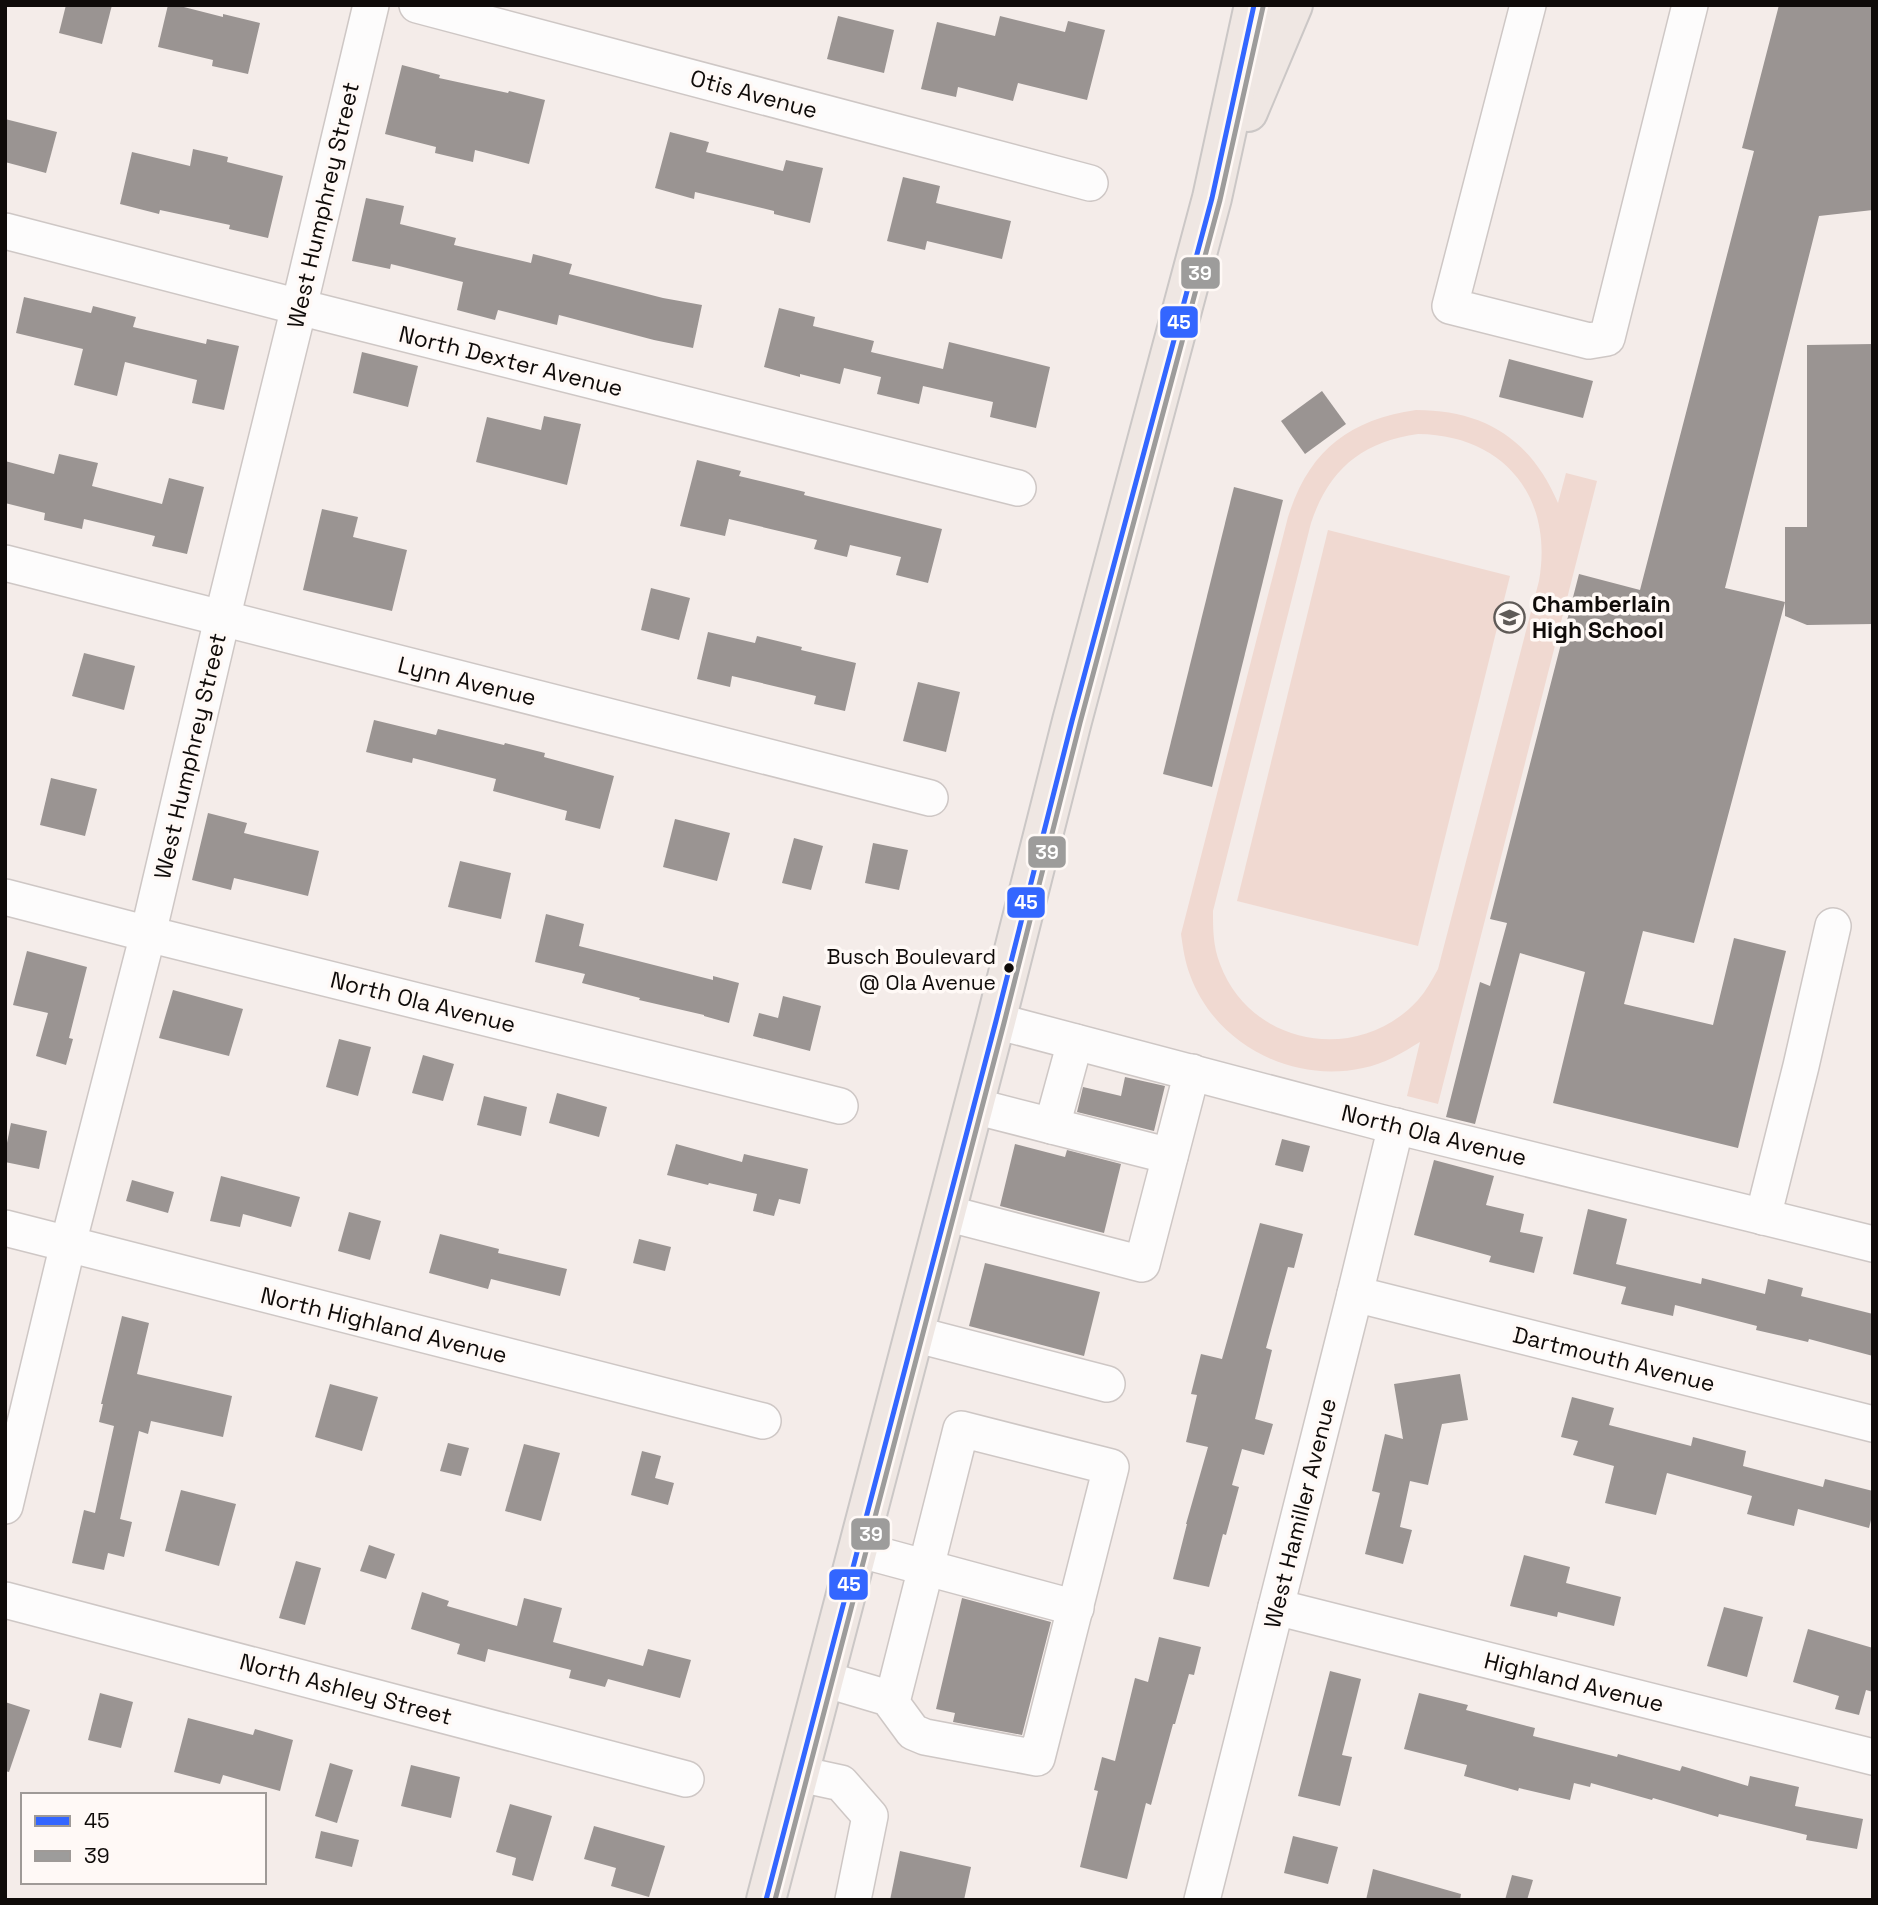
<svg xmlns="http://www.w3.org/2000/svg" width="1878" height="1905" viewBox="0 0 1878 1905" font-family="'Space Grotesk',sans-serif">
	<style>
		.green { fill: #f0d9d1; fill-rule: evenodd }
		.building { fill: #9a9492 }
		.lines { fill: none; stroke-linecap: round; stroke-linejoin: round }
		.minor-casing { stroke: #cec7c5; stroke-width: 38 }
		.major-casing { stroke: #cbc7c6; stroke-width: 42 }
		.minor { stroke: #fdfcfc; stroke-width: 35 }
		.major { stroke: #efe7e3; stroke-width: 38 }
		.bus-1-casing { stroke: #fff9f6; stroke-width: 10 }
		.bus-2-casing { stroke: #fff9f6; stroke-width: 10 }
		.bus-1 { stroke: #36f; stroke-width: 5 }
		.bus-2 { stroke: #9d9c9b; stroke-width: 5 }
		.bus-dot { fill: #0f0b09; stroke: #fff9f6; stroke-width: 2.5 }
		.labels { text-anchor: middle; stroke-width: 7; stroke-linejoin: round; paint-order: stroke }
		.bus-label { font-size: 21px; fill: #0f0b09; stroke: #fff9f6; text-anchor: end }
		.street-label { font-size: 23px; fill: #0f0b09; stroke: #fff9f6 }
		.poi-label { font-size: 23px; font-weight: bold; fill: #0f0b09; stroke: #fff9f6; text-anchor: start }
		.line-badge { stroke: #fff9f6; stroke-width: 2.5 }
		.badge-label { font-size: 19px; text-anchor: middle; font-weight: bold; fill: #fff }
	</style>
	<rect width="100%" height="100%" fill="#f4ece9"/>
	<!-- green -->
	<g class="green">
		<path d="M 1416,410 C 1484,410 1531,439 1558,503 L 1566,473 L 1597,481 L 1438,1104 L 1407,1096 L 1420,1042 C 1402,1053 1384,1064 1363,1068 C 1292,1084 1215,1044 1190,975 C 1185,962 1183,948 1181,934 L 1288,517 C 1309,451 1348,420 1416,410 ZM 1418,434 C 1503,435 1554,496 1539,581 L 1438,969 C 1432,980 1426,991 1418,1000 C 1359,1065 1251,1047 1220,964 C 1213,946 1213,929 1213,911 L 1311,523 C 1329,469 1362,442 1418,434 Z"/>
		<path d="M 1328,530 L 1510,576 L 1418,946 L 1237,901 Z"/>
	</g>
	<!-- building -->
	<g class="building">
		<path d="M 66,5 L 112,5 L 102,44 L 59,33 Z"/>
		<path d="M 168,5 L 176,5 L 223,17 L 223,14 L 260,23 L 248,74 L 212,66 L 213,60 L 158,47 Z"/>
		<path d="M 1779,5 L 1873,5 L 1873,210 L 1819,216 L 1725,588 L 1785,602 L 1694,943 L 1643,931 L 1624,1004 L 1713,1025 L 1734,938 L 1786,951 L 1738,1148 L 1553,1103 L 1585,972 L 1520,953 L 1475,1124 L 1446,1117 L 1480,982 L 1490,986 L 1507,923 L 1490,919 L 1579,574 L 1640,590 L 1754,151 L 1742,148 Z"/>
		<path d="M 838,16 L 894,30 L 884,73 L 827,59 Z"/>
		<path d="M 1000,16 L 1065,32 L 1068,21 L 1105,30 L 1087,100 L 1018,83 L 1013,101 L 958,87 L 956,97 L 921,89 L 937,22 L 995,36 Z"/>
		<path d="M 402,65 L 440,75 L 439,78 L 508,93 L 509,91 L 545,100 L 529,164 L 475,150 L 473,162 L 435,153 L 436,147 L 385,134 Z"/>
		<path d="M 5,119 L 57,132 L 46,173 L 5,162 Z"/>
		<path d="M 670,132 L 709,142 L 706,152 L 783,171 L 786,160 L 823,168 L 810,223 L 774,214 L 774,211 L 695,192 L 694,199 L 655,188 Z"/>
		<path d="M 193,149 L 228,157 L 227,162 L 283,176 L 268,238 L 229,229 L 230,225 L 160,210 L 159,214 L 120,204 L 132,152 L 190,166 Z"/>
		<path d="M 903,177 L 940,186 L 936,203 L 1011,221 L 1002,259 L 927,241 L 925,250 L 887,241 Z"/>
		<path d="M 366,198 L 404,206 L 400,224 L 456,238 L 454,245 L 531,263 L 533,254 L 572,264 L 569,274 L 663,298 L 702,305 L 693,348 L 654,340 L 559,315 L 557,325 L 498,310 L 495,320 L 457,310 L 463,282 L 391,264 L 390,269 L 352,261 Z"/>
		<path d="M 24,297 L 91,313 L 93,306 L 136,317 L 133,327 L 206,344 L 207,339 L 239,346 L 224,410 L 192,403 L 197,380 L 125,362 L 117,396 L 74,385 L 83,349 L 16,333 Z"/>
		<path d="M 779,308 L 815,317 L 813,326 L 874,341 L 871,352 L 943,369 L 949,342 L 1050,367 L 1036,428 L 990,417 L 993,402 L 923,386 L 919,404 L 877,394 L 881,377 L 844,368 L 840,384 L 800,374 L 800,377 L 764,367 Z"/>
		<path d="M 1873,344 L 1873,624 L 1807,625 L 1785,616 L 1785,527 L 1807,527 L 1807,345 Z"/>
		<path d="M 362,352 L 418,366 L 408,407 L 353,393 Z"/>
		<path d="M 1509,359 L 1593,381 L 1583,418 L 1499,397 Z"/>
		<path d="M 1322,391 L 1346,424 L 1305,454 L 1281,421 Z"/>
		<path d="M 544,416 L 581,424 L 567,485 L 476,462 L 487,417 L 541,430 Z"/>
		<path d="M 59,454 L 98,463 L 92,486 L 162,504 L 169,478 L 204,487 L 187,554 L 152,546 L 155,536 L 84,519 L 82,529 L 44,520 L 45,513 L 5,503 L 5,461 L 54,474 Z"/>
		<path d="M 697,460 L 741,471 L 739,476 L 805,492 L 804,495 L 942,529 L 928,583 L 896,575 L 901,557 L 850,545 L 847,557 L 814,549 L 817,540 L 729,519 L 725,536 L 680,526 Z"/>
		<path d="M 1234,487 L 1283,500 L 1212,787 L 1163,774 Z"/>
		<path d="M 322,509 L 358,517 L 353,537 L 407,550 L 392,611 L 303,590 Z"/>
		<path d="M 651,588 L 690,598 L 679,640 L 641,630 Z"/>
		<path d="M 708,632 L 755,643 L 757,636 L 802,647 L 801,650 L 856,663 L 845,711 L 814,704 L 816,696 L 732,676 L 730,687 L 697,679 Z"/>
		<path d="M 84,653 L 135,666 L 124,710 L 72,696 Z"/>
		<path d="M 918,682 L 960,692 L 946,752 L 903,741 Z"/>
		<path d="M 374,720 L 436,735 L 438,729 L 504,745 L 505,743 L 545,753 L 544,757 L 614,776 L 600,829 L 565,820 L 567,811 L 493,791 L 496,779 L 413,758 L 412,763 L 366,752 Z"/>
		<path d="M 51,778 L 97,789 L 85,836 L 40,825 Z"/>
		<path d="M 208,813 L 247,823 L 244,833 L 319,851 L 308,896 L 234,878 L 231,890 L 192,880 Z"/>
		<path d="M 675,819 L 730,833 L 717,881 L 663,867 Z"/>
		<path d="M 794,838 L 823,846 L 811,890 L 782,883 Z"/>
		<path d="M 873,843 L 908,850 L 899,890 L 865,883 Z"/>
		<path d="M 460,861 L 511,873 L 501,919 L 448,907 Z"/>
		<path d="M 546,914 L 584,924 L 579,946 L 713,980 L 713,976 L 739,983 L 729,1023 L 704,1016 L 704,1015 L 639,1000 L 640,998 L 582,983 L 585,974 L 535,962 Z"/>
		<path d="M 27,951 L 87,967 L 69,1038 L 73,1039 L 66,1065 L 36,1056 L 48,1013 L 13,1005 Z"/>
		<path d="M 173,990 L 243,1009 L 229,1056 L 159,1038 Z"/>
		<path d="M 783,996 L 821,1006 L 810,1051 L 753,1036 L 759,1013 L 778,1018 Z"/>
		<path d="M 339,1039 L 371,1047 L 358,1096 L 326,1087 Z"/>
		<path d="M 423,1055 L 454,1064 L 443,1101 L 412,1093 Z"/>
		<path d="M 1125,1077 L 1165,1086 L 1154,1131 L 1077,1112 L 1083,1087 L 1121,1096 Z"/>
		<path d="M 557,1093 L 607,1107 L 599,1137 L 549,1123 Z"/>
		<path d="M 484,1096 L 527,1107 L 521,1136 L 477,1125 Z"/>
		<path d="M 11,1123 L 47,1131 L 39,1169 L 5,1162 L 5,1153 Z"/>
		<path d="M 1282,1139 L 1310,1146 L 1303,1172 L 1275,1165 Z"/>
		<path d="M 676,1144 L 742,1162 L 744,1154 L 808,1169 L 800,1204 L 779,1199 L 774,1216 L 753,1211 L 757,1194 L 709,1183 L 708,1185 L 667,1175 Z"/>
		<path d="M 1015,1144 L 1065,1157 L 1067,1150 L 1121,1164 L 1104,1233 L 1000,1206 Z"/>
		<path d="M 1434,1160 L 1494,1176 L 1486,1205 L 1524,1214 L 1520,1232 L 1543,1237 L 1534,1273 L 1489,1262 L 1491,1256 L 1414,1235 Z"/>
		<path d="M 221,1176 L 300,1197 L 291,1227 L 243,1214 L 240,1227 L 210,1221 Z"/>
		<path d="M 132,1180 L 174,1192 L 168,1213 L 126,1201 Z"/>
		<path d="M 1588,1209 L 1627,1219 L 1616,1264 L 1701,1284 L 1702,1278 L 1765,1294 L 1768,1279 L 1803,1288 L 1801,1296 L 1873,1314 L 1873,1356 L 1809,1339 L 1808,1342 L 1756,1330 L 1757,1326 L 1675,1305 L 1673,1316 L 1621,1304 L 1626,1287 L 1573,1274 Z"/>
		<path d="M 349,1212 L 381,1221 L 370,1260 L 338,1251 Z"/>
		<path d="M 1260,1223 L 1303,1234 L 1294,1268 L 1288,1267 L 1266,1348 L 1272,1350 L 1255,1419 L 1273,1424 L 1264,1455 L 1242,1449 L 1232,1485 L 1239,1487 L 1226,1535 L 1223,1534 L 1209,1587 L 1173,1579 L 1187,1524 L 1186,1524 L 1208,1447 L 1186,1442 L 1197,1395 L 1191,1394 L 1201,1354 L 1222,1359 Z"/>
		<path d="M 440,1234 L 499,1249 L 498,1253 L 567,1269 L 560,1296 L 491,1279 L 488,1289 L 429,1273 Z"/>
		<path d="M 639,1239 L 671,1247 L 665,1271 L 633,1263 Z"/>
		<path d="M 985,1263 L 1100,1292 L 1084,1356 L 969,1326 Z"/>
		<path d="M 122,1316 L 149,1323 L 137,1374 L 232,1396 L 223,1437 L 151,1421 L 148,1434 L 139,1431 L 120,1519 L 132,1522 L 124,1557 L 108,1553 L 104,1570 L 72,1563 L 84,1510 L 95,1513 L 114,1426 L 99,1422 L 103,1404 L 101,1404 Z"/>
		<path d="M 1460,1374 L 1468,1420 L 1442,1424 L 1428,1485 L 1410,1481 L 1400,1527 L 1412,1530 L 1403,1564 L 1365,1554 L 1380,1493 L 1372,1491 L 1385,1434 L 1403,1439 L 1394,1384 Z"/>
		<path d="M 330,1384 L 378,1397 L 362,1451 L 315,1437 Z"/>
		<path d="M 1572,1397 L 1614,1408 L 1609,1425 L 1691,1446 L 1693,1437 L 1746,1451 L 1743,1466 L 1823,1487 L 1825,1479 L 1873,1491 L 1873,1512 L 1869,1528 L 1798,1509 L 1794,1526 L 1747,1514 L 1752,1496 L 1667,1473 L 1656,1515 L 1605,1503 L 1614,1466 L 1573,1455 L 1578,1441 L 1561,1437 Z"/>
		<path d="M 448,1443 L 469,1448 L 461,1476 L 440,1471 Z"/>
		<path d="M 524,1444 L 560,1453 L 541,1521 L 505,1511 Z"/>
		<path d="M 642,1451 L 661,1456 L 655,1478 L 674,1483 L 668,1505 L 631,1495 Z"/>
		<path d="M 181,1490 L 236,1504 L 219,1566 L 165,1551 Z"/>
		<path d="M 369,1545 L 395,1554 L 386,1579 L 360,1571 Z"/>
		<path d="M 1524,1555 L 1570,1567 L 1566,1583 L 1621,1597 L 1614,1626 L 1558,1612 L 1557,1617 L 1510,1606 Z"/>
		<path d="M 296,1561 L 321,1568 L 305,1625 L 279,1618 Z"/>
		<path d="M 422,1592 L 449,1601 L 447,1606 L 517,1626 L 524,1598 L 562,1608 L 553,1642 L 643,1666 L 648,1649 L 691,1660 L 680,1698 L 608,1679 L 605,1687 L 569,1678 L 571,1670 L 488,1649 L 485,1662 L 457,1654 L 460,1644 L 411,1629 Z"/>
		<path d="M 962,1598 L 1051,1622 L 1022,1735 L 953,1722 L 955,1713 L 936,1709 Z"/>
		<path d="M 1724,1607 L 1763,1617 L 1747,1677 L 1707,1666 Z"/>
		<path d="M 1808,1629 L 1873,1648 L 1873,1692 L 1866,1690 L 1859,1715 L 1835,1709 L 1839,1696 L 1793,1682 Z"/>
		<path d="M 1159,1637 L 1201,1647 L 1194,1675 L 1189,1674 L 1175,1724 L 1173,1724 L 1151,1805 L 1146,1803 L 1127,1879 L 1080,1867 L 1098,1791 L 1094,1790 L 1102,1757 L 1115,1761 L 1135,1678 L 1148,1682 Z"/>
		<path d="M 1330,1671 L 1361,1679 L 1342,1755 L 1352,1757 L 1340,1806 L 1298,1796 Z"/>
		<path d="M 100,1693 L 133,1702 L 121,1748 L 88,1740 Z"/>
		<path d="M 1419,1693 L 1468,1705 L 1466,1710 L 1535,1728 L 1533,1736 L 1617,1757 L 1618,1754 L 1680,1771 L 1682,1766 L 1748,1786 L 1750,1776 L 1799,1787 L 1795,1806 L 1863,1819 L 1857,1849 L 1806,1840 L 1807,1835 L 1719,1814 L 1718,1817 L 1653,1798 L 1652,1800 L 1591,1783 L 1590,1787 L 1574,1783 L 1570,1800 L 1519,1788 L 1518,1791 L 1464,1776 L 1467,1765 L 1404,1749 Z"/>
		<path d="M 5,1702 L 30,1710 L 9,1772 L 5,1771 Z"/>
		<path d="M 188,1718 L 253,1735 L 255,1729 L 293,1740 L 280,1791 L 223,1775 L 220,1784 L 174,1772 Z"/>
		<path d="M 330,1763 L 353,1770 L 337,1823 L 315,1816 Z"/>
		<path d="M 411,1765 L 460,1777 L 451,1818 L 401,1806 Z"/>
		<path d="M 510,1804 L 552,1816 L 533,1881 L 512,1875 L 516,1858 L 496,1852 Z"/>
		<path d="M 594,1826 L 665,1846 L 649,1897 L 611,1886 L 616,1868 L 584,1859 Z"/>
		<path d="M 321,1831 L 359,1840 L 352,1867 L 315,1858 Z"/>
		<path d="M 1293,1836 L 1338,1847 L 1328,1884 L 1284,1873 Z"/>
		<path d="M 900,1851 L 971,1867 L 964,1900 L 890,1900 Z"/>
		<path d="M 1373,1869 L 1461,1894 L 1460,1900 L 1366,1900 Z"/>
		<path d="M 1512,1875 L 1533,1880 L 1527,1900 L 1505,1900 Z"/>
	</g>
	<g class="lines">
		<defs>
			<g id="minor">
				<path d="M 417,5 L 1090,183"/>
				<path d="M 1528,5 L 1450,306 L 1589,341 L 1607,338 L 1690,5"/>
				<path d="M 5,231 L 299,307 L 1018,488"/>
				<path d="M 5,563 L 930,798"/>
				<path d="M 5,897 L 148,934 L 840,1106"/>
				<path d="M 996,1021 L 1379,1122 L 1873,1244"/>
				<path d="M 974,1106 L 1052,1126 L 1075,1042"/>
				<path d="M 1052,1126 L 1170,1156"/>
				<path d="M 946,1213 L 1142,1264 L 1192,1072"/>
				<path d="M 1763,1217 L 1801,1066 L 1833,926"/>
				<path d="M 5,1228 L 763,1421"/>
				<path d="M 1355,1294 L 1873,1424"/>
				<path d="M 914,1334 L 1107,1384"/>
				<path d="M 5,1506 L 68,1244 L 148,934 L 222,619 L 299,307 L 371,5"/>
				<path d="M 857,1549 L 1076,1608"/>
				<path d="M 5,1600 L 686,1779"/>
				<path d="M 1276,1607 L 1873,1757"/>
				<path d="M 824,1679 L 888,1698 L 913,1732 L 925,1737 L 1037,1758 L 1111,1467 L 961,1429 L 892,1702"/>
				<path d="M 804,1775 L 841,1783 L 870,1816 L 853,1900"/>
				<path d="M 1202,1900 L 1355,1294 L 1396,1126"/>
			</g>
			<g id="major">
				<path d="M 1248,112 L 1293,5"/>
				<path d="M 766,1900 L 996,1021 L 1072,721 L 1212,198 L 1254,5"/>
			</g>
		</defs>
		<!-- minor casing -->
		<use href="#minor" class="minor-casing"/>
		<!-- major casing -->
		<use href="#major" class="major-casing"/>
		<!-- minor -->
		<use href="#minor" class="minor"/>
		<!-- major -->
		<use href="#major" class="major"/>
		<defs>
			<path id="bus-1" d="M 766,1900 L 996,1021 L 1072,721 L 1212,198 L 1254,5"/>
			<path id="bus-2" d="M 775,1900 L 1004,1023 L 1080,723 L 1220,200 L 1263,7"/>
		</defs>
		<!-- bus-1 casing -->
		<use href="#bus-1" class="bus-1-casing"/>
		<!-- bus-2 casing -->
		<use href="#bus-2" class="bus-2-casing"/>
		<!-- bus-1 -->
		<use href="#bus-1" class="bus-1"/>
		<!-- bus-2 -->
		<use href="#bus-2" class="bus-2"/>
	</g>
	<!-- icons -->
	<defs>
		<symbol id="school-ring" viewBox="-11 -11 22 22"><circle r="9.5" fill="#fff9f6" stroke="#5f5a57" stroke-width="1.5"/><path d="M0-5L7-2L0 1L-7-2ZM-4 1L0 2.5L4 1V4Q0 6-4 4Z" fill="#5f5a57"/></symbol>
	</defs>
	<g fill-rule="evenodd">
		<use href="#school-ring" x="1492" y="600" width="35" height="35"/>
	</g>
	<!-- markers -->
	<circle class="bus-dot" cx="1009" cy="968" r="6"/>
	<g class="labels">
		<!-- bus labels -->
		<g class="bus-label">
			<text x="996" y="964">Busch Boulevard<tspan x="996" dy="26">@ Ola Avenue</tspan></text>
		</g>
		<!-- street labels -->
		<g class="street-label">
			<text transform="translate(754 94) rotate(15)" y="8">Otis Avenue</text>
			<text transform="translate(323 205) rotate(-77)" y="8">West Humphrey Street</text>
			<text transform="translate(511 361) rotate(14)" y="8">North Dexter Avenue</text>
			<text transform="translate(467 681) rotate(14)" y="8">Lynn Avenue</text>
			<text transform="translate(190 756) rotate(-77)" y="8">West Humphrey Street</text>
			<text transform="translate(423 1002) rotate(14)" y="8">North Ola Avenue</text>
			<text transform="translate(1434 1135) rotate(14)" y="8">North Ola Avenue</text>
			<text transform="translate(384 1325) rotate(14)" y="8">North Highland Avenue</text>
			<text transform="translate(1614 1359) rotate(14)" y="8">Dartmouth Avenue</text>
			<text transform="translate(1300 1513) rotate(-76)" y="8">West Hamiller Avenue</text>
			<text transform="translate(1574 1682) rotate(14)" y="8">Highland Avenue</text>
			<text transform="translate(346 1689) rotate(15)" y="8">North Ashley Street</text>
		</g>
		<!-- poi labels -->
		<g class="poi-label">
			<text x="1532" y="612">Chamberlain<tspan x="1532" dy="26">High School</tspan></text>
		</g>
	</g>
	<g class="line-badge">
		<rect x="1180" y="256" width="41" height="34" rx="7" fill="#9d9c9b"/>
		<rect x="1159" y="305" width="40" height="34" rx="7" fill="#36f"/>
		<rect x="1027" y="835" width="40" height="34" rx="7" fill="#9d9c9b"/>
		<rect x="1006" y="886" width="40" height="33" rx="7" fill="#36f"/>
		<rect x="850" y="1517" width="41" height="34" rx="7" fill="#9d9c9b"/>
		<rect x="828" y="1568" width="41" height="33" rx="7" fill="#36f"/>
	</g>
	<g class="badge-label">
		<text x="1200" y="280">39</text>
		<text x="1179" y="329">45</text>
		<text x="1047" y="859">39</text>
		<text x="1026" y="909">45</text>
		<text x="871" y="1541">39</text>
		<text x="849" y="1591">45</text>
	</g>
	<!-- border -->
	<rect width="1878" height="1905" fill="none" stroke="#0f0b09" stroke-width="14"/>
	<!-- legend -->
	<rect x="21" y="1793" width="245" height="91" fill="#fff9f6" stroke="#9f9a97" stroke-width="2"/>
	<rect x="35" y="1816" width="35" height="10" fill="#3366ff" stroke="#9f9a97" stroke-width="2"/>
	<text x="84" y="1828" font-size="21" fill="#0f0b09">45</text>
	<rect x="35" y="1851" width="35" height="10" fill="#9d9c9b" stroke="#9f9a97" stroke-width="2"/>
	<text x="84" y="1863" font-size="21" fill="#0f0b09">39</text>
</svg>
